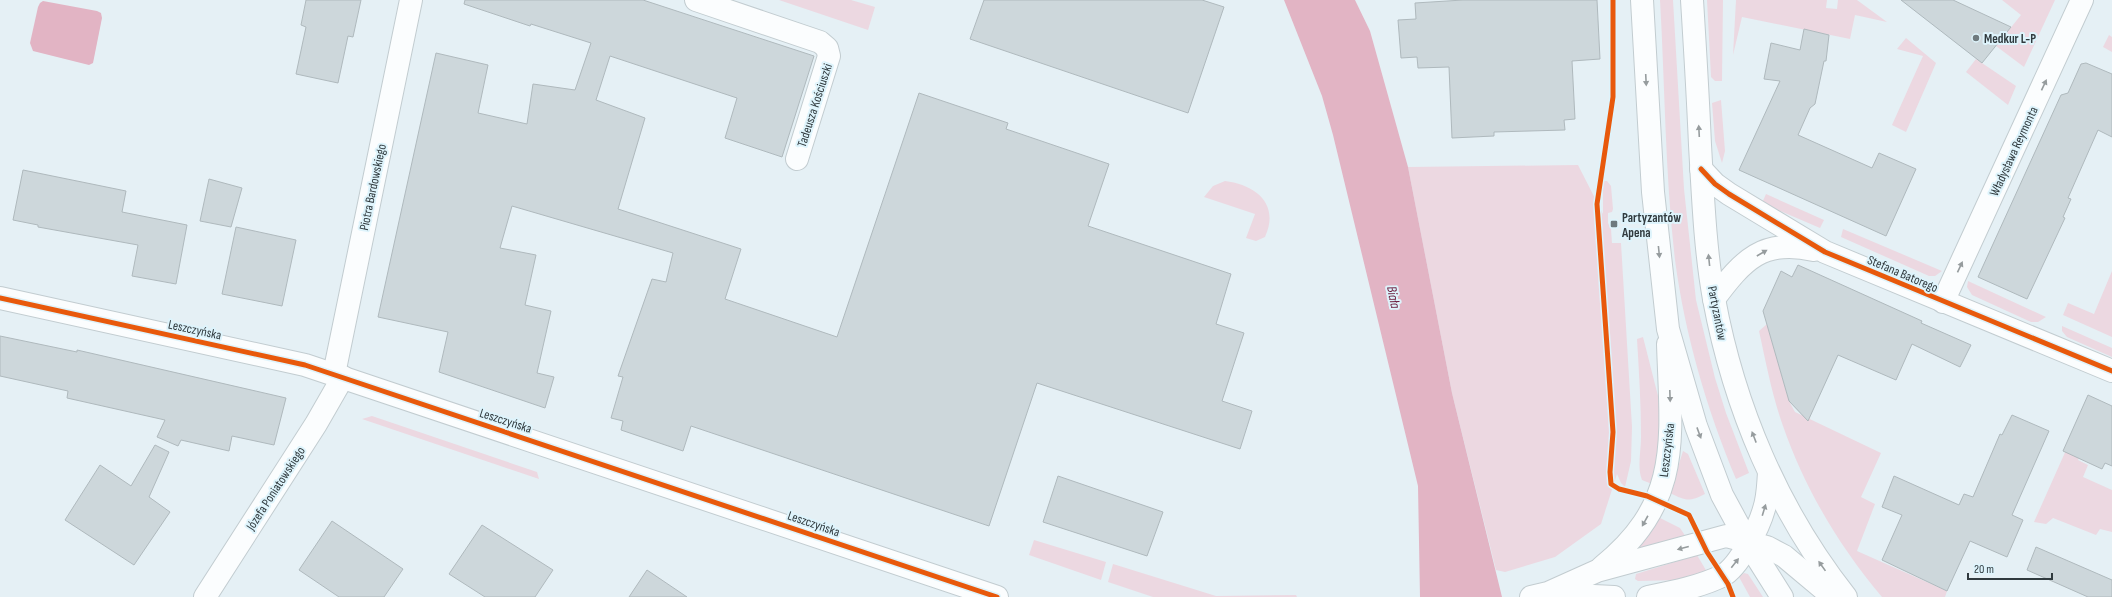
<svg xmlns="http://www.w3.org/2000/svg" width="2112" height="597" viewBox="0 0 2112 597" font-family="'Sofia Sans Condensed',sans-serif">
	<style>
		.green { fill: #ecd8e1 }
		.water { fill: #e2b4c4 }
		.building { fill: #cdd7db; stroke: #afb9bd }
		.lines { fill: none; stroke-linecap: round; stroke-linejoin: round }
		.street-casing { stroke: #c2ccd0; stroke-width: 24 }
		.secondary-casing { stroke: #c2ccd0; stroke-width: 24 }
		.street { stroke: #fbfdfe; stroke-width: 22 }
		.secondary { stroke: #fbfdfe; stroke-width: 22 }
		.cycleway-casing { stroke: #def4fc; stroke-width: 8 }
		.cycleway { stroke: #e8590c; stroke-width: 5 }
		.oneway { fill: #969c9e }
		.poi-dot { fill: #6f7a7e; stroke: #def4fc; stroke-width: 1.5 }
		.labels { text-anchor: middle; stroke-width: 4; stroke-linejoin: round; paint-order: stroke }
		.poi-label { font-size: 13px; font-weight: bold; fill: #303a3e; stroke: #def4fc; text-anchor: start }
		.street-label { font-size: 13px; fill: #303a3e; stroke: #def4fc }
		.water-label { font-size: 14px; font-style: italic; fill: #69183a; stroke: #def4fc }
	</style>
	<rect width="100%" height="100%" fill="#e5f0f5"/>
	<!-- green -->
	<g class="green">
		<path d="M 779,0 L 851,0 L 875,7 L 868,30 Z"/>
		<path d="M 1660,0 L 1673,0 L 1684,189 L 1696,300 L 1715,378 L 1726,413 L 1749,473 L 1736,479 C 1707,410 1685,335 1675,260 C 1665,174 1665,87 1660,0 Z"/>
		<path d="M 1707,0 L 1723,0 L 1722,81 L 1715,81 L 1711,77 Z"/>
		<path d="M 1736,0 L 1827,0 L 1826,8 L 1837,9 L 1838,0 L 1857,0 L 1887,22 L 1855,15 L 1850,39 L 1742,17 L 1733,55 Z"/>
		<path d="M 2002,0 L 2055,0 L 2024,67 L 1996,46 L 2021,15 Z"/>
		<path d="M 2109,35 L 2112,37 L 2112,52 L 2103,47 Z"/>
		<path d="M 1906,38 L 1936,63 L 1906,132 L 1892,125 L 1923,56 L 1897,49 Z"/>
		<path d="M 1976,59 L 2016,86 L 2008,105 L 1966,72 Z"/>
		<path d="M 1721,100 L 1725,151 L 1722,163 L 1715,141 L 1712,103 Z"/>
		<path d="M 1578,165 L 1603,214 L 1603,181 L 1607,181 L 1611,186 L 1613,209 L 1612,212 L 1608,213 L 1608,223 L 1611,229 L 1612,243 L 1621,243 L 1632,427 L 1631,461 L 1625,487 L 1621,483 L 1617,474 L 1601,524 L 1555,557 L 1505,572 L 1496,570 L 1452,393 L 1408,167 Z"/>
		<path d="M 1225,181 C 1256,185 1280,204 1265,237 L 1256,241 L 1246,238 L 1255,214 L 1204,197 L 1213,186 Z"/>
		<path d="M 1766,194 L 1824,220 L 1820,228 L 1762,203 Z"/>
		<path d="M 1843,229 L 1942,271 L 1935,276 L 1929,276 L 1841,237 Z"/>
		<path d="M 2112,271 L 2112,337 L 2063,315 L 2068,303 L 2094,314 Z"/>
		<path d="M 1968,281 L 2046,317 L 2038,322 L 2031,322 L 1972,295 L 1967,287 Z"/>
		<path d="M 1767,324 L 1789,401 L 1795,412 L 1881,453 L 1861,497 L 1875,504 L 1857,551 L 1947,591 L 1945,597 L 1882,597 C 1839,546 1805,489 1783,426 C 1772,395 1766,363 1759,331 Z"/>
		<path d="M 2062,326 L 2112,348 L 2112,357 L 2067,337 L 2062,331 Z"/>
		<path d="M 1643,337 L 1658,396 L 1662,433 L 1652,484 L 1642,480 C 1637,468 1641,451 1641,437 C 1641,404 1639,372 1637,339 Z"/>
		<path d="M 372,416 L 537,472 L 539,479 L 362,419 Z"/>
		<path d="M 2067,448 L 2081,454 L 2078,460 L 2088,465 L 2083,477 L 2112,490 L 2112,532 L 2100,529 L 2096,535 L 2053,518 L 2046,524 L 2034,522 Z"/>
		<path d="M 1683,451 L 1688,454 L 1705,494 C 1689,502 1686,501 1670,493 Z"/>
		<path d="M 1658,517 L 1680,528 L 1686,537 L 1642,549 L 1639,546 Z"/>
		<path d="M 1034,540 L 1106,562 L 1101,580 L 1029,555 Z"/>
		<path d="M 1697,555 L 1707,572 L 1681,580 L 1638,581 L 1635,579 L 1636,574 Z"/>
		<path d="M 1113,564 L 1216,596 L 1296,595 L 1297,597 L 1153,597 L 1108,582 Z"/>
		<path d="M 1744,573 L 1748,574 L 1763,597 L 1750,597 L 1739,577 Z"/>
	</g>
	<!-- water -->
	<g class="water">
		<path d="M 1284,0 L 1355,0 L 1370,31 L 1408,167 L 1452,393 L 1502,597 L 1420,597 L 1418,486 L 1333,135 L 1322,96 Z"/>
		<path d="M 43,1 L 97,11 L 101,13 L 102,18 L 93,63 L 89,65 L 33,51 L 30,43 L 38,7 L 40,3 Z"/>
	</g>
	<!-- building -->
	<g class="building">
		<path d="M 306,0 L 361,0 L 353,37 L 348,36 L 338,83 L 296,74 L 306,27 L 301,25 Z"/>
		<path d="M 465,0 L 643,0 L 814,56 L 782,157 L 725,138 L 737,98 L 610,56 L 596,100 L 645,118 L 618,209 L 741,249 L 725,299 L 837,337 L 919,93 L 1008,123 L 1006,129 L 1109,164 L 1088,226 L 1231,274 L 1216,324 L 1244,333 L 1222,401 L 1252,411 L 1240,449 L 1037,383 L 989,526 L 691,426 L 683,451 L 621,430 L 623,421 L 611,418 L 623,377 L 618,376 L 652,279 L 666,282 L 673,253 L 512,206 L 500,248 L 536,255 L 525,305 L 551,311 L 537,373 L 554,377 L 545,408 L 439,372 L 448,332 L 378,317 L 436,53 L 488,65 L 478,113 L 527,124 L 533,84 L 575,90 L 591,43 L 531,24 L 530,26 L 464,4 Z"/>
		<path d="M 984,0 L 1202,0 L 1224,7 L 1188,113 L 970,39 Z"/>
		<path d="M 1463,0 L 1597,0 L 1600,59 L 1572,61 L 1575,119 L 1564,120 L 1565,130 L 1494,132 L 1494,136 L 1452,138 L 1449,67 L 1418,68 L 1417,57 L 1401,58 L 1398,20 L 1416,19 L 1415,3 Z"/>
		<path d="M 1901,0 L 1953,0 L 2011,27 L 1982,63 Z"/>
		<path d="M 1804,29 L 1829,35 L 1826,61 L 1824,61 L 1815,104 L 1810,108 L 1798,135 L 1872,168 L 1879,153 L 1916,169 L 1886,236 L 1739,170 L 1780,81 L 1764,79 L 1771,43 L 1800,50 Z"/>
		<path d="M 2086,63 L 2112,74 L 2112,137 L 2098,130 L 2068,198 L 2071,199 L 2063,217 L 2065,218 L 2027,299 L 1978,277 L 2061,95 L 2068,93 L 2081,64 Z"/>
		<path d="M 23,170 L 126,191 L 122,212 L 187,225 L 176,284 L 132,276 L 138,245 L 38,227 L 38,225 L 13,220 Z"/>
		<path d="M 209,179 L 242,188 L 231,227 L 200,221 Z"/>
		<path d="M 236,227 L 296,240 L 282,306 L 222,294 Z"/>
		<path d="M 1798,265 L 1922,321 L 1921,323 L 1971,345 L 1960,367 L 1912,344 L 1896,380 L 1838,355 L 1808,421 L 1789,401 L 1763,311 L 1781,271 L 1792,277 Z"/>
		<path d="M 0,336 L 77,352 L 77,350 L 286,398 L 274,445 L 232,436 L 229,451 L 181,440 L 178,446 L 157,437 L 165,420 L 67,398 L 68,391 L 0,376 Z"/>
		<path d="M 2088,395 L 2112,406 L 2112,466 L 2105,463 L 2102,469 L 2063,451 Z"/>
		<path d="M 2012,415 L 2049,431 L 2012,515 L 2023,520 L 2007,557 L 1970,541 L 1947,591 L 1882,560 L 1902,515 L 1882,507 L 1894,476 L 1959,505 L 1964,494 L 1973,497 L 2000,434 L 2002,435 Z"/>
		<path d="M 155,445 L 169,452 L 149,497 L 170,512 L 134,565 L 65,520 L 100,465 L 131,486 Z"/>
		<path d="M 1058,476 L 1163,512 L 1147,556 L 1043,522 Z"/>
		<path d="M 332,521 L 403,569 L 384,597 L 339,597 L 299,570 Z"/>
		<path d="M 482,525 L 553,570 L 535,597 L 485,597 L 449,574 Z"/>
		<path d="M 2036,547 L 2112,580 L 2112,597 L 2088,597 L 2027,570 Z"/>
		<path d="M 647,570 L 687,597 L 629,597 Z"/>
	</g>
	<g class="lines">
		<defs>
			<g id="street">
				<path d="M 696,0 L 820,42 L 827,48 L 829,56 L 797,159"/>
				<path d="M 1701,169 L 1715,184 L 1729,194 L 1825,252 L 2112,371"/>
				<path d="M 0,298 L 305,365 L 997,597"/>
				<path d="M 1714,299 C 1743,260 1763,238 1814,250"/>
				<path d="M 1943,302 L 2082,0"/>
				<path d="M 334,374 L 411,0"/>
				<path d="M 1602,567 C 1683,502 1671,438 1668,344"/>
				<path d="M 1552,594 L 1614,597"/>
				<path d="M 205,597 L 316,424 L 343,377"/>
				<path d="M 1531,597 L 1548,593 L 1597,571 L 1726,536 L 1767,547 L 1784,556 L 1833,597"/>
				<path d="M 1648,597 C 1673,592 1699,587 1722,576 C 1739,567 1759,527 1764,509 C 1768,497 1768,485 1769,473"/>
			</g>
			<g id="secondary">
				<path d="M 1642,0 L 1653,192 L 1668,329 L 1696,426 L 1722,495 L 1748,543 L 1782,597"/>
				<path d="M 1692,0 C 1695,48 1698,97 1700,145 C 1703,197 1705,249 1714,299 C 1734,407 1778,511 1846,597"/>
			</g>
		</defs>
		<!-- street casing -->
		<use href="#street" class="street-casing"/>
		<!-- secondary casing -->
		<use href="#secondary" class="secondary-casing"/>
		<!-- street -->
		<use href="#street" class="street"/>
		<!-- secondary -->
		<use href="#secondary" class="secondary"/>
		<defs>
			<g id="cycleway">
				<path d="M 1613,0 L 1613,97 L 1597,204 L 1613,432 L 1610,472 L 1611,484 L 1619,489 L 1647,496 L 1689,515 L 1707,552 L 1728,584 L 1733,597"/>
				<path d="M 1701,169 L 1715,184 L 1729,194 L 1825,252 L 2112,371"/>
				<path d="M 0,298 L 305,365 L 997,597"/>
			</g>
		</defs>
		<!-- cycleway casing -->
		<use href="#cycleway" class="cycleway-casing"/>
		<!-- cycleway -->
		<use href="#cycleway" class="cycleway"/>
	</g>
	<!-- one-way arrows -->
	<defs><path id="oneway-solid" d="M-6-.8H1V-3.2L6.5 0L1 3.2V.8H-6Z"/></defs>
	<g class="oneway">
		<use href="#oneway-solid" transform="translate(1646 80) rotate(87)"/>
		<use href="#oneway-solid" transform="translate(2044 85) rotate(-65)"/>
		<use href="#oneway-solid" transform="translate(1699 131) rotate(-93)"/>
		<use href="#oneway-solid" transform="translate(1659 252) rotate(84)"/>
		<use href="#oneway-solid" transform="translate(1762 253) rotate(-30)"/>
		<use href="#oneway-solid" transform="translate(1709 260) rotate(-96)"/>
		<use href="#oneway-solid" transform="translate(1960 267) rotate(-65)"/>
		<use href="#oneway-solid" transform="translate(1670 396) rotate(88)"/>
		<use href="#oneway-solid" transform="translate(1699 433) rotate(70)"/>
		<use href="#oneway-solid" transform="translate(1754 437) rotate(-111)"/>
		<use href="#oneway-solid" transform="translate(1764 510) rotate(-73)"/>
		<use href="#oneway-solid" transform="translate(1645 521) rotate(119)"/>
		<use href="#oneway-solid" transform="translate(1683 548) rotate(165)"/>
		<use href="#oneway-solid" transform="translate(1735 563) rotate(-52)"/>
		<use href="#oneway-solid" transform="translate(1822 566) rotate(-125)"/>
	</g>
	<!-- markers -->
	<g class="poi-dot">
		<circle cx="1976" cy="38" r="4"/>
		<rect x="1610" y="220" width="8" height="8" rx="2"/>
	</g>
	<g class="labels">
		<!-- poi labels -->
		<g class="poi-label">
			<text x="1984" y="43">Medkur L-P</text>
			<text x="1622" y="222">Partyzantów<tspan x="1622" dy="15">Apena</tspan></text>
		</g>
		<!-- street labels -->
		<g class="street-label">
			<text transform="translate(814 105) rotate(-72)" y="5">Tadeusza Kościuszki</text>
			<text transform="translate(2013 151) rotate(-65)" y="5">Władysława Reymonta</text>
			<text transform="translate(372 187) rotate(-78)" y="5">Piotra Bardowskiego</text>
			<text transform="translate(1903 273) rotate(23)" y="5">Stefana Batorego</text>
			<text transform="translate(1718 313) rotate(79)" y="5">Partyzantów</text>
			<text transform="translate(195 329) rotate(12)" y="5">Leszczyńska</text>
			<text transform="translate(506 420) rotate(18)" y="5">Leszczyńska</text>
			<text transform="translate(1666 450) rotate(-83)" y="5">Leszczyńska</text>
			<text transform="translate(275 488) rotate(-57)" y="5">Józefa Poniatowskiego</text>
			<text transform="translate(814 523) rotate(19)" y="5">Leszczyńska</text>
		</g>
		<!-- water labels -->
		<g class="water-label">
			<text transform="translate(1394 297) rotate(79)" y="5">Biała</text>
		</g>
	</g>
	<!-- scale -->
	<path d="M1968 573v6h84v-6" fill="none" stroke="#303a3e" stroke-width="2"/>
	<text x="1974" y="573" font-size="12" fill="#303a3e" stroke="#def4fc" stroke-width="3" paint-order="stroke">20 m</text>
</svg>
